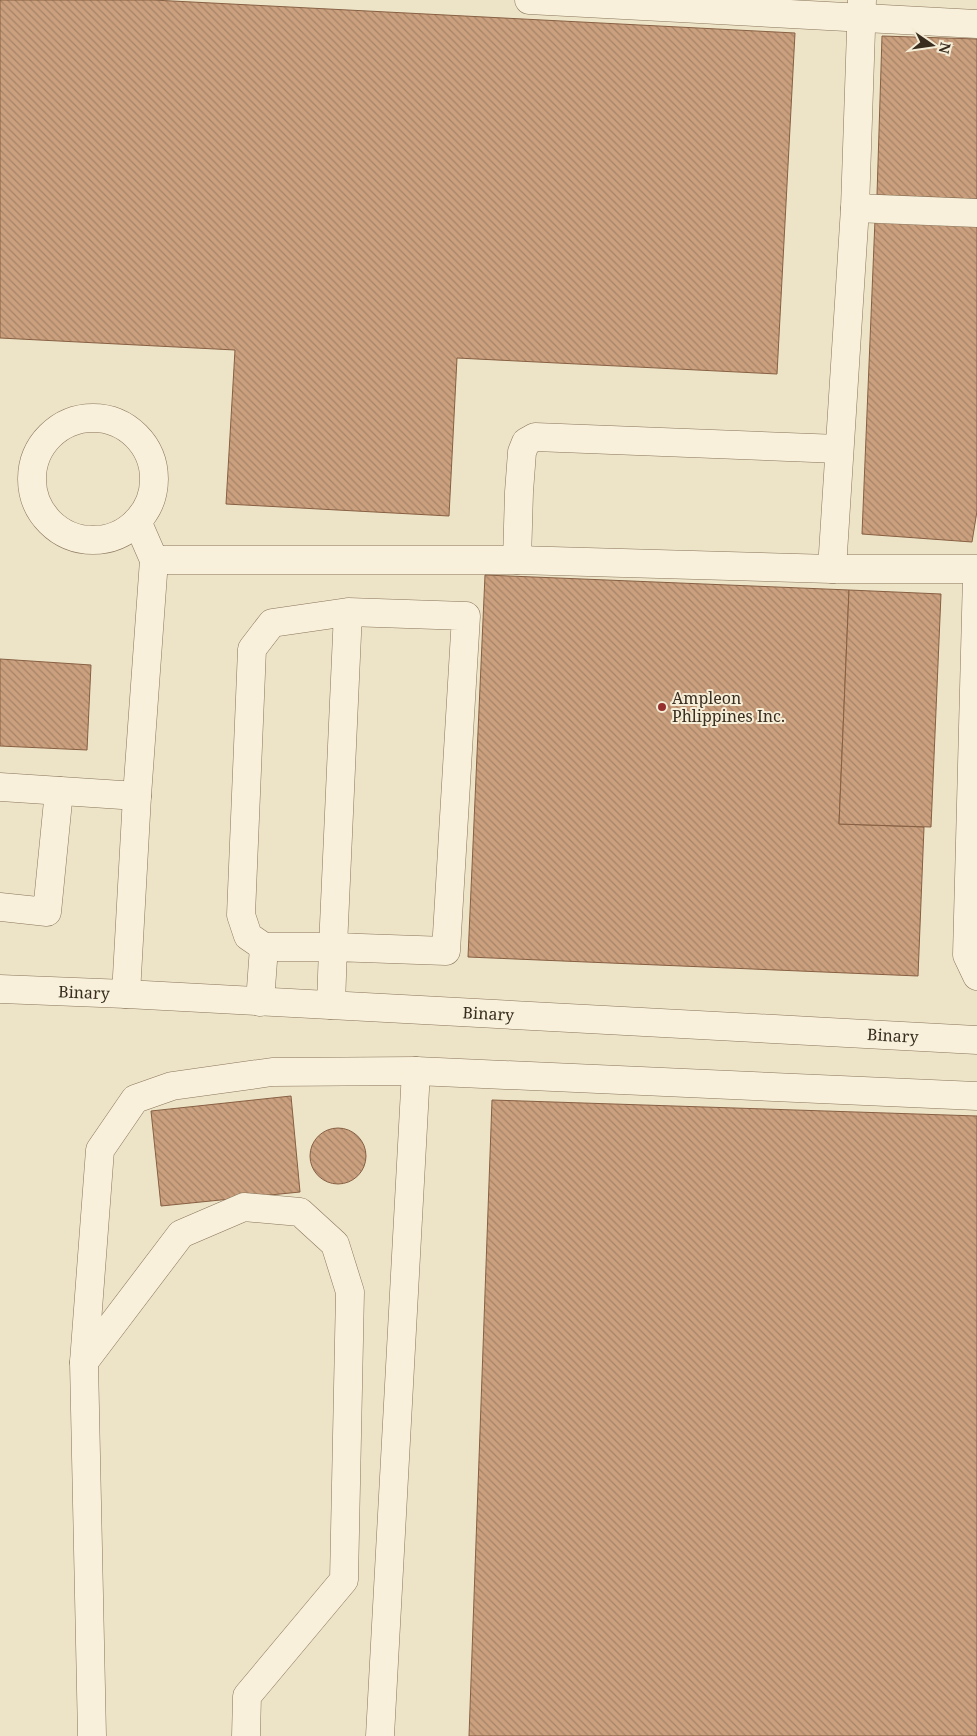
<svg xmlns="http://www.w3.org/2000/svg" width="977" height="1736" viewBox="0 0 977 1736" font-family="'Noto Serif',serif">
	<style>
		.building { fill: url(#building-back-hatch); stroke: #876043 }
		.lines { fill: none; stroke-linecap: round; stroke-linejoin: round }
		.minor-casing { stroke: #89755c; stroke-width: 29 }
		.minor { stroke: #f8f0da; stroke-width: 28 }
		.poi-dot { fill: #96302e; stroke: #f5edd6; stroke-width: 2 }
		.labels { text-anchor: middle; stroke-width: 4; stroke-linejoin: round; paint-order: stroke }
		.poi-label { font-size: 16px; fill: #392d20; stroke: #f5edd6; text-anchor: start }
		.street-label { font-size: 16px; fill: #392d20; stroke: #f5edd6 }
	</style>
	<defs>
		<pattern id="building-back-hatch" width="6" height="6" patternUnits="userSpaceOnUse" patternTransform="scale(1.25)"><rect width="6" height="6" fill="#cba07e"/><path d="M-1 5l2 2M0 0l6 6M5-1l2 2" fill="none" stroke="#a68367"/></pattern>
	</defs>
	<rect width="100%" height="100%" fill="#ede3c7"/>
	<!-- building -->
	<g class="building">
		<path d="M 0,0 L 153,0 L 795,33 L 777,374 L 457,358 L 449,516 L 226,504 L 235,350 L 0,338 Z"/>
		<path d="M 882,36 L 977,39 L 977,199 L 877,195 Z"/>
		<path d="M 875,220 L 977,224 L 977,511 L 972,542 L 862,534 Z"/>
		<path d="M 485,575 L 849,590 L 839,824 L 924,827 L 918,976 L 468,957 Z"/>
		<path d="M 849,590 L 941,594 L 931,827 L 839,824 Z"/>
		<path d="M 0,659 L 91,665 L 87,750 L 0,746 Z"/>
		<path d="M 291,1096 L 300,1192 L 161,1206 L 151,1111 Z"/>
		<path d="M 492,1100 L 977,1116 L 977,1736 L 469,1736 Z"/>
		<circle cx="338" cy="1156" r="28"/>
	</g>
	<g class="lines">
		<defs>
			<g id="minor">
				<path d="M 529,0 L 977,24"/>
				<path d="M 855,208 L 977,213"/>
				<circle cx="93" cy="479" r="61"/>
				<path d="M 154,560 L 517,560 L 832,569 L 977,569"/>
				<path d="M 517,560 L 519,492 L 522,452 L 526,442 L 535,437 L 839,449"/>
				<path d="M 832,569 L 855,208 L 862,0"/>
				<path d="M 977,576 L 967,955 L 977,976"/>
				<path d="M 0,787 L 137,796"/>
				<path d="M 0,907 L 47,912 L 59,791"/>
				<path id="s1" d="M 0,989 L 126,994 L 977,1040"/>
				<path d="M 126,994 L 137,796 L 154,560 L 137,521"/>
				<path d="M 260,1002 L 264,947"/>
				<path d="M 331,1005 L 333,947 L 348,612 L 466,616 L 446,951 L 333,947 L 264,947 L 248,936 L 241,915 L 252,649 L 272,623 L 348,612"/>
				<path d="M 84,1362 L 181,1234 L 244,1207 L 300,1212 L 335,1244 L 350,1292 L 344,1580 L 247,1696 L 246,1736"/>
				<path d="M 92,1736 L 84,1362 L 100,1150 L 135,1099 L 172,1086 L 272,1072 L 416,1071 L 977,1096"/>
				<path d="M 380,1736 L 416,1071"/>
			</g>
		</defs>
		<!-- minor casing -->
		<use href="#minor" class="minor-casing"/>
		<!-- minor -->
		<use href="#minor" class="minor"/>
	</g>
	<!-- markers -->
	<circle class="poi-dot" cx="662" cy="707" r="5"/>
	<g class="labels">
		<!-- poi labels -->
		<g class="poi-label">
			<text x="672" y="704">Ampleon<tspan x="672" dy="18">Phlippines Inc.</tspan></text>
		</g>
		<!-- street labels -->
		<g class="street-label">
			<text dy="6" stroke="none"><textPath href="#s1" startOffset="84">Binary</textPath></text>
			<text dy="6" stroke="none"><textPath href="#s1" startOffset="489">Binary</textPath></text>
			<text dy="6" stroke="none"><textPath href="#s1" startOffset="894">Binary</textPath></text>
		</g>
	</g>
	<!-- north arrow -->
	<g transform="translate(932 45) rotate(103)" stroke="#f5edd6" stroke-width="4" paint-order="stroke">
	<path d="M0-4L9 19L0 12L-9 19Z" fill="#392d20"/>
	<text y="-8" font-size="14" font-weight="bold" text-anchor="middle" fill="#392d20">N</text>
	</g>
</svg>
